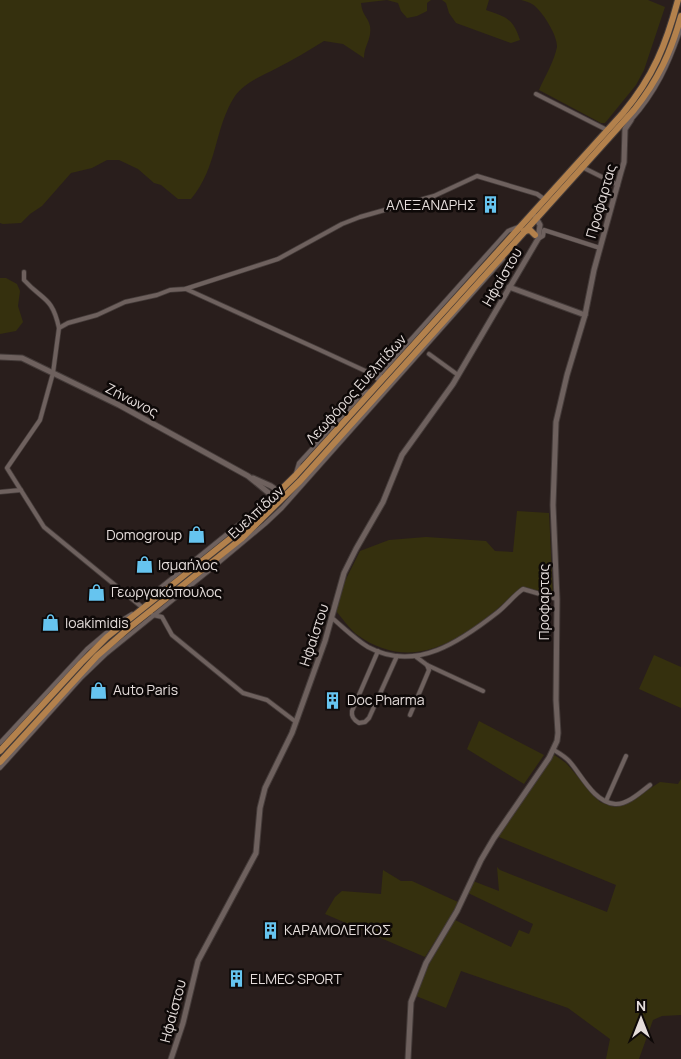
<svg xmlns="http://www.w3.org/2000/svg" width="681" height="1059" viewBox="0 0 681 1059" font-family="Manrope,sans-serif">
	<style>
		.green { fill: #35300e }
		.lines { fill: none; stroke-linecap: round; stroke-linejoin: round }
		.minor-casing { stroke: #443b39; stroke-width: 5.5 }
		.tertiary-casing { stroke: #443b39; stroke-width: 7 }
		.primary-casing { stroke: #443b39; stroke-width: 8 }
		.minor { stroke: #6e615e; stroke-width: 4 }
		.tertiary { stroke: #6e615e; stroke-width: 5 }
		.primary { stroke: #b3814c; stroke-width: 6 }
		.labels { text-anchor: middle; stroke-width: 5; stroke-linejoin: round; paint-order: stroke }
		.street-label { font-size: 14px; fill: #e5dddb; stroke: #0e0908 }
		.poi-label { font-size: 14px; fill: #e5dddb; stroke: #0e0908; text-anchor: start }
	</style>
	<rect width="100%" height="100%" fill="#291e1c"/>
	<!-- green -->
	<g class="green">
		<path d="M 0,0 L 431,0 L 427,3 L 427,11 L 417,16 L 407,18 L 401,11 L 398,3 L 387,0 L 361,3 C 362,15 368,17 370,26 C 372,40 364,45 364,58 L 343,44 L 324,41 C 308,51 293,60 277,68 C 262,76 245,82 235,96 C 214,128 218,167 191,199 L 178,199 L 161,185 L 154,183 L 138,169 L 119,160 L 107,160 L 92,168 L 71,173 L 42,206 L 30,214 L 21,223 L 3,224 L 0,223 Z"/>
		<path d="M 442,0 L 489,0 L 486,10 C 506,17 513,18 520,40 L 511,43 L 456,23 L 449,13 L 446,3 Z"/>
		<path d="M 521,0 L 648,0 L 665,7 L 644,70 L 636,85 L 605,123 L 601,123 L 539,90 C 545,76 554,62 557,47 C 558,36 542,10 532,4 C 529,2 525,1 521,0 Z"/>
		<path d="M 0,278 L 6,278 L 17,284 L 20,291 L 18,306 L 23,322 L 16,331 L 0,334 Z"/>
		<path d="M 517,511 L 549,513 L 553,595 L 523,587 C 475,628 420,681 356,634 C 349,628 342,618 336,611 L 345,581 L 360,551 L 389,540 L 426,537 L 486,541 L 495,551 L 513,552 Z"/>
		<path d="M 654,655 L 681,667 L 681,708 L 639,689 Z"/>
		<path d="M 479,721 L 544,755 L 524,784 L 467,749 Z"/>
		<path d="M 553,754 L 566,763 L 600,802 L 615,807 L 631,801 L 660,782 L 678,784 L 681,779 L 681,1015 L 662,1016 L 653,1020 L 639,1059 L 606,1059 L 610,1039 L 568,1008 L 461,971 L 446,1008 L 416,996 L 425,971 L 455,920 L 511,947 L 519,930 L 529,934 L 533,924 L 468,893 L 473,881 L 499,891 L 497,867 L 500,870 L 607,912 L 616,885 L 499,837 L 496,839 Z"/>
		<path d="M 383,870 L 401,881 L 412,881 L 458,902 L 453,913 L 425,957 L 325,914 L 335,897 L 342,891 L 381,894 Z"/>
	</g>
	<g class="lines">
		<defs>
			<g id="minor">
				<path d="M 536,94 L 607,130"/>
				<path d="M 631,120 C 656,92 669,64 681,28"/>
				<path d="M 582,167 L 618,185"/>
				<path d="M 538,239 L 543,236 L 544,230 L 600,248"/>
				<path d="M 24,272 L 24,280 C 43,301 52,296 59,328"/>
				<path d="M 186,289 L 320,350 L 372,374 L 380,381"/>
				<path d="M 429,354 L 458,375"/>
				<path d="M 380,381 L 380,374 L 508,231 L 518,227"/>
				<path d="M 296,473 L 299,463 L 363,393 L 370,391"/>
				<path d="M 0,492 L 21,490"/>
				<path d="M 156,595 L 160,588 L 248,517 L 256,513"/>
				<path d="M 142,608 L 143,608 L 44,527 L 7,468 L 40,420 L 53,373 L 59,328 L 68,323 L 97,315 L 125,302 L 157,295 L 170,290 L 185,289 L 278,259 L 342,224 L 360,217 L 434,196 L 477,176 L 537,194 L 544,199"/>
				<path d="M 153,615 L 162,617 L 172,635 L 243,693 L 267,700 L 296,722"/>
				<path d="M 332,618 C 344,628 355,639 368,647 C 416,673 461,641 498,612 C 507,605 514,595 523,589 L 557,599"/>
				<path d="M 378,651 L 352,711 C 351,717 354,720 359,723 L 365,722 L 369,718 L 397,656"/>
				<path d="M 427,665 L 483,691"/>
				<path d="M 410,715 L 429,670 L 427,665 L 415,656"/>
				<path d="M 0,743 L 87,649 L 119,622 L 132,614"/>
				<path d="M 554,750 C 559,753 566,757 570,762 C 582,776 594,802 615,804 C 627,805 641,792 650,785"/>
				<path d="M 0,768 L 82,677 L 106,654 L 211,569 L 265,524 L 282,508 L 503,259"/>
				<path d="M 606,801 L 626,756"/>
			</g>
			<g id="tertiary">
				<path d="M 509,287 L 585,315"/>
				<path d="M 0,357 L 22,358 L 119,405 L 248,476 L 275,498"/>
				<path d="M 253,478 L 271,486 L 281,493"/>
				<path d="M 171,1059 L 183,1023 L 198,961 L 256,853 L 260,808 L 265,788 L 292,733 L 325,641 L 344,573 L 356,549 L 383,502 L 402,455 L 453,384 L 538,239 L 540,225 L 535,216"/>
				<path d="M 408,1059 L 411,1002 L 426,963 L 457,911 L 481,860 L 494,838 L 549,758 L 557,741 L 558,733 L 556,700 L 557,599 L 553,505 L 556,422 L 567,375 L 585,315 L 594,270 L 621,172 L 624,162 L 625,129 L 631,120 L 628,117"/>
			</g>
			<g id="primary">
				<path d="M 524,231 L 530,230 L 535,235"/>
				<path d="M 0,751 L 81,663 L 107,637 L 237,533 L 295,476 L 623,113 C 653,77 666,45 678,0"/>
				<path d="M 0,762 L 97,656 L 129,628 L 241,539 L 300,481 L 634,110 C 658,80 671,52 681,16"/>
			</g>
		</defs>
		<!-- minor casing -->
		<use href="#minor" class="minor-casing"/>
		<!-- tertiary casing -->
		<use href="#tertiary" class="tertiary-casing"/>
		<!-- primary casing -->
		<use href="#primary" class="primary-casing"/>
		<!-- minor -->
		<use href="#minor" class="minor"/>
		<!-- tertiary -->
		<use href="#tertiary" class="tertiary"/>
		<!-- primary -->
		<use href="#primary" class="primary"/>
	</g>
	<!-- icons -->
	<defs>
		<symbol id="building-bare" viewBox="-9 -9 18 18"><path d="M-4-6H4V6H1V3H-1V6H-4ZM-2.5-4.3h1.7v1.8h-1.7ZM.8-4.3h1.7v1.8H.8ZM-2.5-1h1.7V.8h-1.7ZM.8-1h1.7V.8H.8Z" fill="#66c4ef" stroke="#0e0908" stroke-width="2.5" paint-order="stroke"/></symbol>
		<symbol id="shop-bare" viewBox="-9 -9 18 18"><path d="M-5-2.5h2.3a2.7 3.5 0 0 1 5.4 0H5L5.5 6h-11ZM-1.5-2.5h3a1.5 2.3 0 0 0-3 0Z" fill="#66c4ef" stroke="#0e0908" stroke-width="2.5" paint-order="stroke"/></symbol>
	</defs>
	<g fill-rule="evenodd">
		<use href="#building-bare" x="478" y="192" width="25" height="25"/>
		<use href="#shop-bare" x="184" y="522" width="25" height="25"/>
		<use href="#shop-bare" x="132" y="552" width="25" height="25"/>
		<use href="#shop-bare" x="84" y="580" width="25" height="25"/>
		<use href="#shop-bare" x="38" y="610" width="25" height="25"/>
		<use href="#shop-bare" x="86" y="678" width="25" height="25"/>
		<use href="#building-bare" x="320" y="688" width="25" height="25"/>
		<use href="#building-bare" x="258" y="918" width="25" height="25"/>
		<use href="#building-bare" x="224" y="966" width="25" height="25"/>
	</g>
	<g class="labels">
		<!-- street labels -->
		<g class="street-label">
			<text transform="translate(601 201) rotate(-74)" y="5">Προφαρτας</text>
			<text transform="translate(502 277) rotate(-60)" y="5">Ηφαίστου</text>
			<text transform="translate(356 389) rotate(-48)" y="5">Λεωφόρος Ευελπίδων</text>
			<text transform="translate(132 400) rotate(27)" y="5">Ζήνωνος</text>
			<text transform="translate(256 512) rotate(-43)" y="5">Ευελπίδων</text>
			<text transform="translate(544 602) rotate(-90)" y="5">Προφαρτας</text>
			<text transform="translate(314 635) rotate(-72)" y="5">Ηφαίστου</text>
			<text transform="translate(173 1011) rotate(-75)" y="5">Ηφαίστου</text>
		</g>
		<!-- poi labels -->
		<g class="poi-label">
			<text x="476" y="210" text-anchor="end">ΑΛΕΞΑΝΔΡΗΣ</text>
			<text x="182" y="540" text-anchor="end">Domogroup</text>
			<text x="158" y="570">Ισμαήλος</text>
			<text x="111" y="597">Γεωργακόπουλος</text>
			<text x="65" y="628">Ioakimidis</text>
			<text x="113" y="695">Auto Paris</text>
			<text x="347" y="705">Doc Pharma</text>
			<text x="284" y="935">ΚΑΡΑΜΟΛΕΓΚΟΣ</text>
			<text x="250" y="984">ELMEC SPORT</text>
		</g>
	</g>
	<!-- north arrow -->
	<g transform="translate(641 1019)" stroke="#0e0908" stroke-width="4" paint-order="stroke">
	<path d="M0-4L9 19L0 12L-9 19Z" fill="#e5dddb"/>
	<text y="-8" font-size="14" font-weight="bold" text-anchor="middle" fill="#e5dddb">N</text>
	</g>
</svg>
